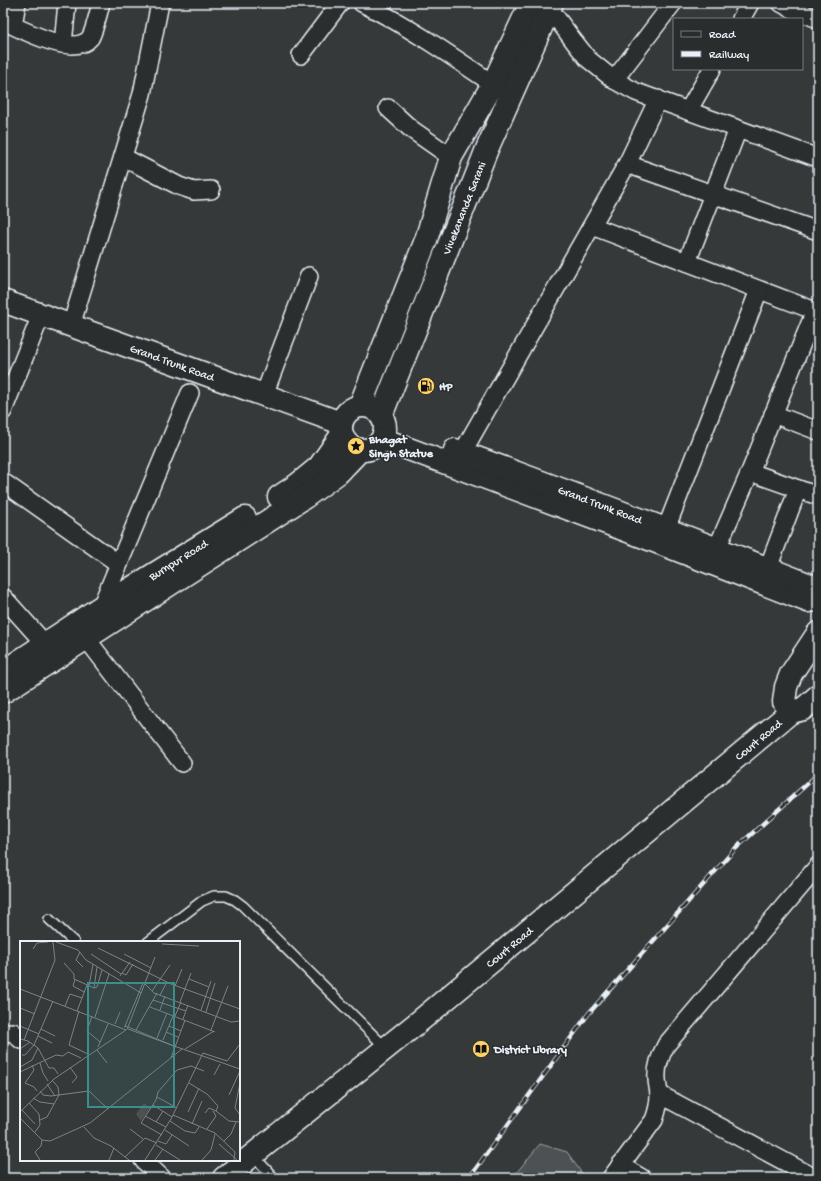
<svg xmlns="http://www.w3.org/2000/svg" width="821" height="1181" viewBox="0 0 821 1181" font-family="'Gochi Hand',sans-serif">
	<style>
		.green { fill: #4d5152; stroke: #9aa1a5 }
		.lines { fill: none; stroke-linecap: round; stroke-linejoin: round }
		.lane-casing { stroke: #e8f1f8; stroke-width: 12 }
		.street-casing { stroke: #e8f1f8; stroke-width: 20 }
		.secondary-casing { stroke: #e8f1f8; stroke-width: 25 }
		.primary-casing { stroke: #e8f1f8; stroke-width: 25 }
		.lane { stroke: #2a2d2e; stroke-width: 9 }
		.street { stroke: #2a2d2e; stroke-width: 17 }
		.secondary { stroke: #2a2d2e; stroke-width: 22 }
		.primary { stroke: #2a2d2e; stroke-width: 22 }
		.rail-casing { stroke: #e8f1f8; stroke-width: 4.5 }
		.rail { stroke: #2a2d2e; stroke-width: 3; stroke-dasharray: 9; stroke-linecap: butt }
		.labels { text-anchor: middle; stroke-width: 3; stroke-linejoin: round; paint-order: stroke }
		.street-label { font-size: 12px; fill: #e8f1f8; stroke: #2a2d2e }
		.poi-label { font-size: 12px; font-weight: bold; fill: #e8f1f8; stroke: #2a2d2e; text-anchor: start }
		.inset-road { fill: none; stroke: #7d8386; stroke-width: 1 }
		.view { fill: #3a8f8a; fill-opacity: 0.15; stroke: #3a8f8a; stroke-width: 2 }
		.inset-edge { fill: none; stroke: #e8f1f8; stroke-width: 2 }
	</style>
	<rect width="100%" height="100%" fill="#35393a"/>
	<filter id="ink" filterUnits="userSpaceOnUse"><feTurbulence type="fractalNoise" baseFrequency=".025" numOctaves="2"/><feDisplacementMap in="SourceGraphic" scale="8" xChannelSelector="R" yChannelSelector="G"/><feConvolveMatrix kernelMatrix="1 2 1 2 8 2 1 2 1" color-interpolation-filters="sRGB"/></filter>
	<g filter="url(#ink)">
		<!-- green -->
		<path class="green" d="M 540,1144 L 567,1152 L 585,1178 L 512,1178 Z"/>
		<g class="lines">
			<defs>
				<g id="lane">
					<path d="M 49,919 L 74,942"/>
					<path d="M 148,942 L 202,901 L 214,896 L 226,896 L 235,900 L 243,906 L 386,1048"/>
					<path d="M 253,1155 L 274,1178"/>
				</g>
				<g id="street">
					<path d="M 362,3 C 408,26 450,55 493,84 L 504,89"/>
					<path d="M 781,3 L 792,9 L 818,19"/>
					<path d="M 549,8 L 573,40 L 588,59 L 614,80 L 636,92 L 818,158"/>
					<path d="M 741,19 L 750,3"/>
					<path d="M 3,21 C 21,29 74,58 90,38 C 94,32 99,11 101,3"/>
					<path d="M 13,25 L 17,3"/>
					<path d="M 63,44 L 67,3"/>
					<path d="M 301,55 L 340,3"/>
					<path d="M 614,80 L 673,3"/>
					<path d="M 388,108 L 411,129 L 451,157"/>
					<path d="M 688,111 L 712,69"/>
					<path d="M 123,157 L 179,186 L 194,191 L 211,190"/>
					<path d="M 627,164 L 818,231"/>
					<path d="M 592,226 L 818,312"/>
					<path d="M 687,262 L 738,129"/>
					<path d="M 71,326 L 142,94 L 160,3"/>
					<path d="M 264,395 L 309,276"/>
					<path d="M 3,411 L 41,315"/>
					<path d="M 773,414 L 818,431"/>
					<path d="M 462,453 L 627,164 L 658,99"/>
					<path d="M 750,472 L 818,496"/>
					<path d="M 3,482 L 119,564"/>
					<path d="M 666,529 L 759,290"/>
					<path d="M 717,548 L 750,472 L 815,311"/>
					<path d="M 768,568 L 798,489"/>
					<path d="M 3,597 L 45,644"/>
					<path d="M 101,607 L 190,393"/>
					<path d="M 86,638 L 182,763"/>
					<path d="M 3,1033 L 13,1032 L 21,1040"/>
					<path d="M 659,1094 L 815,1178"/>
					<path d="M 143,1160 L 162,1178"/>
					<path d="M 620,1165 L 642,1178"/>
					<path d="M 611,1178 L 654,1120 C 657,1112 659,1104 659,1095 C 659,1090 657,1084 657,1079 C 656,1067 660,1056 666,1045 L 818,866"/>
				</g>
				<g id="secondary">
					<path d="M 360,406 L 426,240 L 451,157 L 493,84 L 531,3"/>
					<path id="s1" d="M 381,416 L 487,149 L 552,3"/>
					<path d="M 279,497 L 297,485 L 319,467 L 341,436"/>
					<path id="s2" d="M 3,672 L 101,607 L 245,518"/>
					<path d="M 3,692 L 305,497 L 338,473 L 360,450"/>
					<path d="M 791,712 L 784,702 L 786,687 L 791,674 L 818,633"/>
					<path id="s3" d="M 224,1178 L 421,1020 L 791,712 L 803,709 L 818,696"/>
				</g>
				<g id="primary">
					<path id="s4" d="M 3,301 L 341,423"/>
					<circle cx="363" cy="428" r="22"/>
					<path d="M 382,439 L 644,537 L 808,601 L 818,600"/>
					<path id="s5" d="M 455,450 C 575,494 695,540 815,587 L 818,590"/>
				</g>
			</defs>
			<!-- lane casing -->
			<use href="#lane" class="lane-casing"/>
			<!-- street casing -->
			<use href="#street" class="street-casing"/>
			<!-- secondary casing -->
			<use href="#secondary" class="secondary-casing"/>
			<!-- primary casing -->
			<use href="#primary" class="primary-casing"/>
			<!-- lane -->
			<use href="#lane" class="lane"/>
			<!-- street -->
			<use href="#street" class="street"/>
			<!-- secondary -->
			<use href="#secondary" class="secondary"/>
			<!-- primary -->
			<use href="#primary" class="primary"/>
			<defs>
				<path id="rail" d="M 469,1178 L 589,1013 L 735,849 L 818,774"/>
			</defs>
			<!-- rail casing -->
			<use href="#rail" class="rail-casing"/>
			<!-- rail -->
			<use href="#rail" class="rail"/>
		</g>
	</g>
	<!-- icons -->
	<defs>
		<symbol id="fuel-disc" viewBox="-11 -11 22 22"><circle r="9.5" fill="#ffd166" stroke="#2a2d2e"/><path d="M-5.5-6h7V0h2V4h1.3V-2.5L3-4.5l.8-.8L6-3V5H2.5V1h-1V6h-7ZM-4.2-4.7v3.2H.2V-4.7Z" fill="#111"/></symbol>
		<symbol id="sight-disc" viewBox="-11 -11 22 22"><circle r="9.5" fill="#ffd166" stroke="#2a2d2e"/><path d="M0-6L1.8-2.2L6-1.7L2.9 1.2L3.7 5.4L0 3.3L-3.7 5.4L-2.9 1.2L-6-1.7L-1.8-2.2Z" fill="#111"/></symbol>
		<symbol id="library-disc" viewBox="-11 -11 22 22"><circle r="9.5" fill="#ffd166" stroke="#2a2d2e"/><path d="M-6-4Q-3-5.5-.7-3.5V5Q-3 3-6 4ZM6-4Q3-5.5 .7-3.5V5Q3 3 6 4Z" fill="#111"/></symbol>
	</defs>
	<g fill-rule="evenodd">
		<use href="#fuel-disc" x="416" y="376" width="20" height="20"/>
		<use href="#sight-disc" x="346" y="436" width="20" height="20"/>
		<use href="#library-disc" x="471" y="1039" width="20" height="20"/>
	</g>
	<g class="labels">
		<!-- street labels -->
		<g class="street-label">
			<text dy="4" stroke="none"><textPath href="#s1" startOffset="224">Vivekananda Sarani</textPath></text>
			<text dy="4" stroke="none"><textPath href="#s4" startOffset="180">Grand Trunk Road</textPath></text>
			<text dy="4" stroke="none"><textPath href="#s5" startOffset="155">Grand Trunk Road</textPath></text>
			<text dy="4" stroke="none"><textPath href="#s2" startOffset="208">Burnpur Road</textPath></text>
			<text dy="4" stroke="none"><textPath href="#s3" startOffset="691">Court Road</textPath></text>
			<text dy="4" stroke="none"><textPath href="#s3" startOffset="367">Court Road</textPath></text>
		</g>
		<!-- poi labels -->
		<g class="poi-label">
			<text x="439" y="390">HP</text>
			<text x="369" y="443">Bhagat<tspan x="369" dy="14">Singh Statue</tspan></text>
			<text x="494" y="1053">District Library</text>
		</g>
	</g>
	<!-- overview -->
	<g transform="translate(20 941)">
		<rect width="220" height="220" fill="#35393a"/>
		<path d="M 124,162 L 130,167 L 121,180 L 116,173 Z" fill="#4d5152"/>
		<path class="inset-road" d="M 36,1 L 58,9 L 66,19 L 121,52M 142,3 L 179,5M 78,7 L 151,43 L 220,68M 13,8 L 17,2 L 28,1M 60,11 L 56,19 L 63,26M 71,13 L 101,33M 104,13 L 131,27M 44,22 L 54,33 L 54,38 L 74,47 L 77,46 L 82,29M 102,32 L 106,34 L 113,23M 100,35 L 110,21M 55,38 L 53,45 L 64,51M 169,38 L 189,46M 125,43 L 134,52 L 211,81 L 220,80M 69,45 L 73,23M 155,45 L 162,28M 74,47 L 77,26M 0,48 L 106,89 L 108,87 L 107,85 L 104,86M 132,50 L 150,24M 140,54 L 147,41M 133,59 L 166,70M 160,61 L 171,32M 45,65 L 50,53 L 62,57M 130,66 L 195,91M 0,67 L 15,73M 140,69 L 145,55M 181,69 L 191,40M 57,70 L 67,44M 59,70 L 49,104 L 68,113M 186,71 L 195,42M 72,75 L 67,90 L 80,101M 155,75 L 161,61M 75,76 L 89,33M 163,78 L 168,64M 95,83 L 100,71M 0,85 L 19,93M 105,85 L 123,42M 149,85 L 161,90M 108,86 L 135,16M 21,88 L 35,95M 108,88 L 154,105 L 108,86M 116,89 L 137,52M 191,89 L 208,45M 146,91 L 158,96M 18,95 L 32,102M 137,97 L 147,72M 0,98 L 8,100 L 18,107 L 29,127 L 34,127 L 38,133M 4,99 L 35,19 L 33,1M 143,99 L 153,75M 154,105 L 220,128M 78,106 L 88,83M 0,108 L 10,101M 165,108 L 194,90M 77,109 L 87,122M 2,114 L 5,114 L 14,104 L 33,60M 151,117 L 165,79M 20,122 L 23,132 L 28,140M 12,124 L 14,129 L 5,142 L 14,146 L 17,150M 0,126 L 12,119 L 18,107M 50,126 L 57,136 L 52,142M 0,131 L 36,114 L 43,115 L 48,111 L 61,117M 194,134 L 200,123M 169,142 L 187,153 L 198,165 L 196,170 L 189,167 L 185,172M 220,142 L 215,167 L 220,174M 27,143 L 35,155M 20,150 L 23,154 L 31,155 L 69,150 L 88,168M 209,154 L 220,130M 137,156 L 157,167M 13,157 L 20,161 L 34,163M 9,162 L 19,173 L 20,184 L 15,191M 133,164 L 152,176M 2,169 L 15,183M 196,170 L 209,180 L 220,181M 0,171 L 34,138 L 106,89M 168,171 L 179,147M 153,174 L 195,192 L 215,211 L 214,219M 125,175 L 146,186M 0,177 L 22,199 L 30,200 L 70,182 L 162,108M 20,179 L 27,176 L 39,154 L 38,146 L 32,139M 150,180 L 165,190 L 175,192 L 179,186M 136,181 L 143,170M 172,183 L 182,160M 64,186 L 74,197 L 91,205 L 109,219M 110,188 L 123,198M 187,188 L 196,175 L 193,170M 145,189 L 169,205M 142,194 L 121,182 L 136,159 L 138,151 L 157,129 L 171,125 L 184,130M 138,200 L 146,203 L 152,194M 204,200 L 211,193 L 216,181M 199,203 L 217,219M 136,204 L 160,219M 105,216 L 125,197 L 137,202M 20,219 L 15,211 L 21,205 L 22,199M 89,219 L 94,207M 125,219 L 151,178 L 183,112 L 207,120 L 220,103M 135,219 L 143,208M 182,219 L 191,209 L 195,193"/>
		<path class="view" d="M 68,42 L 154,42 L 154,166 L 68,166 Z"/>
		<rect width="220" height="220" class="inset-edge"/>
	</g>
	<!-- margin -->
	<rect width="821" height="1181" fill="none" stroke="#2a2d2e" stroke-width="16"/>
	<rect x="8" y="8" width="805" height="1165" fill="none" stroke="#e8f1f8" stroke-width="1.5" filter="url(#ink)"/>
	<!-- legend -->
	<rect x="673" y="18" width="130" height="52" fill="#2a2d2e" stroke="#767b7f"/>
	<rect x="681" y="31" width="20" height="6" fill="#2a2d2e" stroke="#767b7f"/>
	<text x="709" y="38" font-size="12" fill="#e8f1f8">Road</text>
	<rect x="681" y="51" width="20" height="6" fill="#e8f1f8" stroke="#767b7f"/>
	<text x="709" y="58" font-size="12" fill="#e8f1f8">Railway</text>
</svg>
